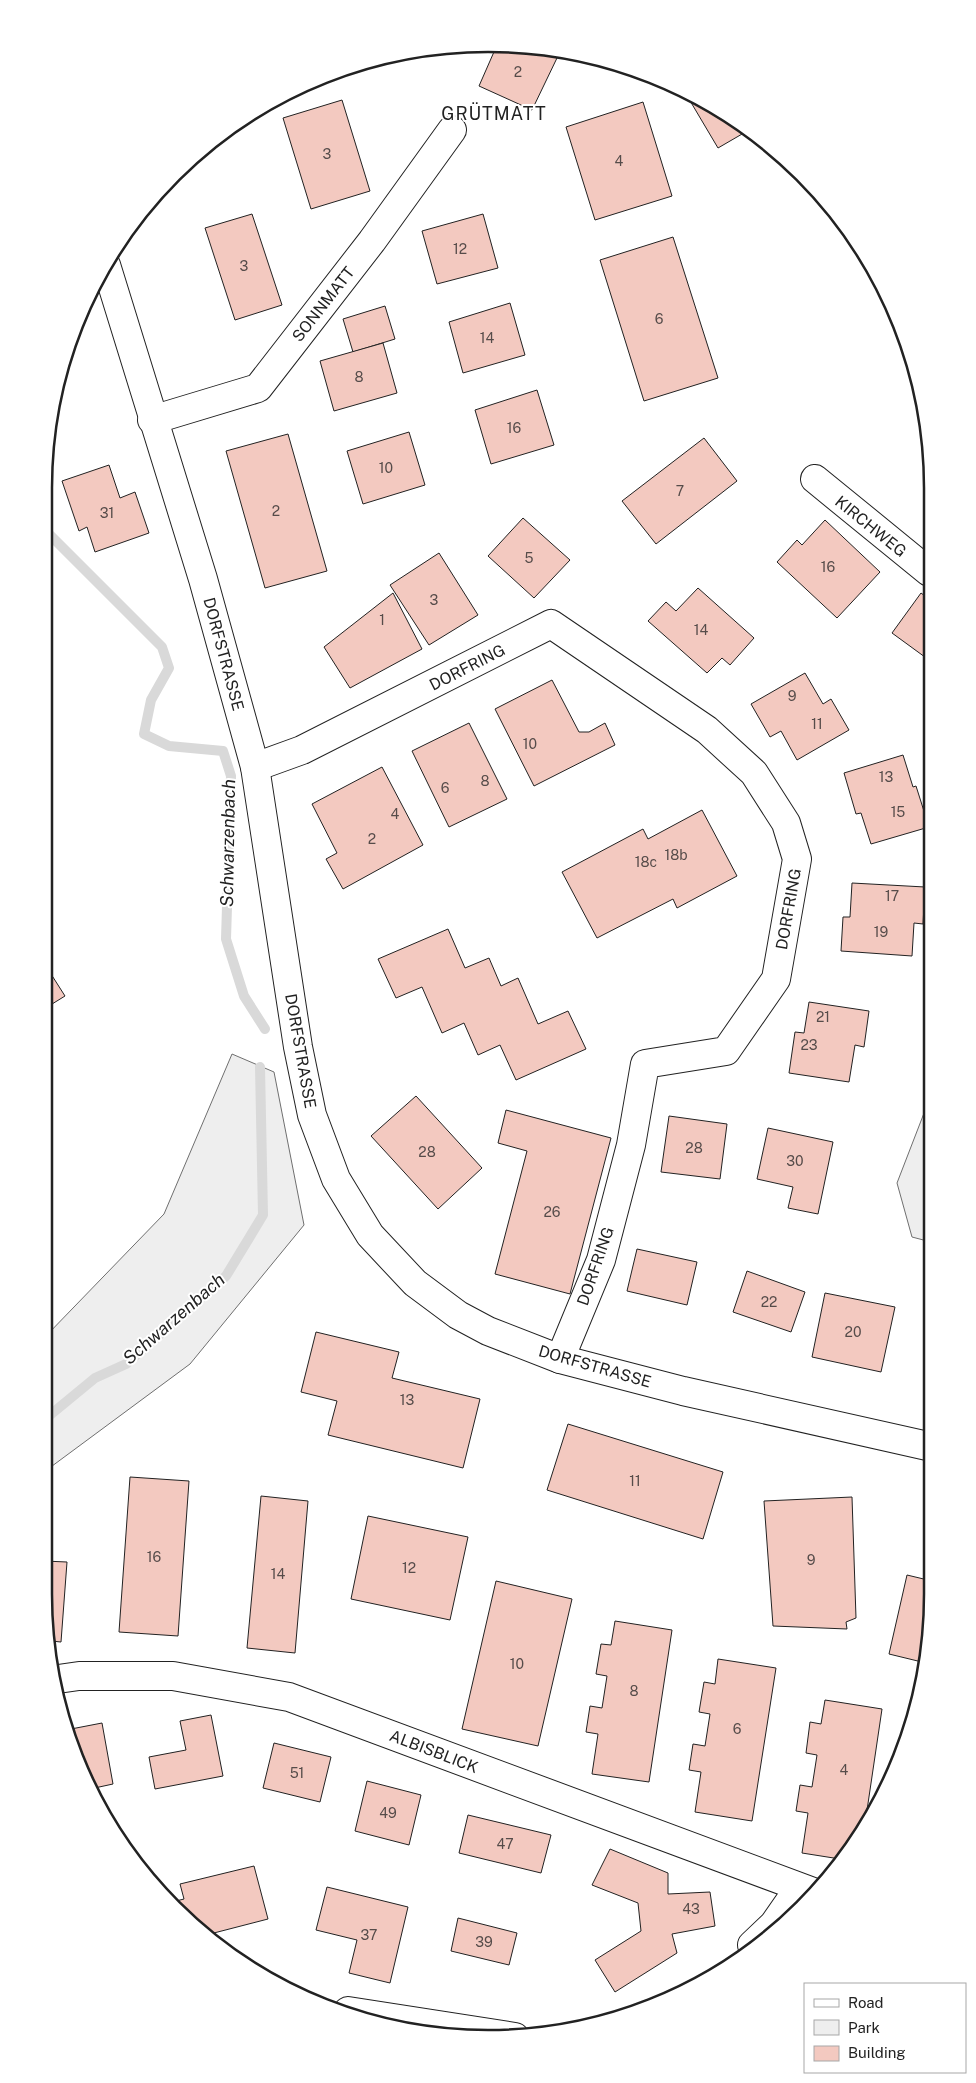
<svg xmlns="http://www.w3.org/2000/svg" width="976" height="2083" viewBox="0 0 976 2083" font-family="'Public Sans',sans-serif">
	<style>
		.green { fill: #eee; stroke: #6f6f6f }
		.lines { fill: none; stroke-linecap: round; stroke-linejoin: round }
		.stream { stroke: #d9d9d9; stroke-width: 10 }
		.building { fill: #f3c9c0; stroke: #222 }
		.minor-casing { stroke: #222; stroke-width: 30 }
		.minor { stroke: #fff; stroke-width: 28 }
		.labels { text-anchor: middle; stroke-width: 4; stroke-linejoin: round; paint-order: stroke }
		.number-label { font-size: 14px; fill: #564c4a }
		.street-label { font-size: 16px; fill: #222; stroke: #fff }
		.neighbourhood-label { font-size: 18px; letter-spacing: 1px; fill: #222; stroke: #fff }
		.water-label { font-size: 18px; font-style: italic; fill: #222; stroke: #fff }
		.rim { fill: none; stroke: #222; stroke-width: 2.5 }
	</style>
	<rect width="100%" height="100%" fill="#fff"/>
	<!-- green -->
	<g class="green">
		<path d="M 232,1054 L 274,1072 L 304,1225 L 190,1364 L 44,1472 L 44,1338 L 164,1214 Z"/>
		<path d="M 931,1095 L 931,1242 L 912,1237 L 897,1183 Z"/>
	</g>
	<g class="lines">
		<!-- stream -->
		<g class="stream">
			<path d="M 44,529 L 162,647 L 169,668 L 151,700 L 144,734 L 169,746 L 223,751 L 231,776 L 226,939 L 244,996 L 265,1029"/>
			<path d="M 44,1420 L 95,1378 L 126,1364 L 226,1276 L 263,1215 L 260,1067"/>
		</g>
	</g>
	<!-- building -->
	<g class="building">
		<path d="M 497,45 L 536,49 L 557,58 L 532,110 L 479,86 Z"/>
		<path d="M 686,94 L 749,130 L 718,148 Z"/>
		<path d="M 342,100 L 370,191 L 311,209 L 283,118 Z"/>
		<path d="M 643,102 L 672,196 L 595,220 L 566,127 Z"/>
		<path d="M 252,214 L 282,305 L 235,320 L 205,228 Z"/>
		<path d="M 483,214 L 498,268 L 437,284 L 422,231 Z"/>
		<path d="M 673,237 L 718,378 L 644,401 L 600,260 Z"/>
		<path d="M 510,303 L 525,355 L 463,373 L 449,322 Z"/>
		<path d="M 385,306 L 395,339 L 353,352 L 343,319 Z"/>
		<path d="M 383,343 L 397,393 L 334,411 L 320,361 Z"/>
		<path d="M 537,390 L 554,445 L 491,464 L 475,410 Z"/>
		<path d="M 409,432 L 425,485 L 363,504 L 347,451 Z"/>
		<path d="M 288,434 L 327,571 L 265,588 L 226,451 Z"/>
		<path d="M 704,438 L 737,481 L 656,544 L 622,501 Z"/>
		<path d="M 109,465 L 120,498 L 135,492 L 149,533 L 95,552 L 87,527 L 79,531 L 62,481 Z"/>
		<path d="M 523,518 L 570,560 L 534,598 L 488,556 Z"/>
		<path d="M 825,520 L 880,572 L 837,618 L 777,562 L 797,540 L 802,545 Z"/>
		<path d="M 439,553 L 478,615 L 429,645 L 390,585 Z"/>
		<path d="M 698,588 L 754,638 L 730,665 L 722,658 L 707,673 L 648,621 L 666,602 L 676,611 Z"/>
		<path d="M 393,593 L 422,649 L 350,688 L 324,647 Z"/>
		<path d="M 921,593 L 929,599 L 929,660 L 892,633 Z"/>
		<path d="M 805,673 L 823,704 L 831,699 L 849,730 L 797,760 L 781,731 L 770,737 L 751,704 Z"/>
		<path d="M 552,680 L 579,732 L 589,732 L 605,723 L 615,745 L 534,786 L 495,709 Z"/>
		<path d="M 469,723 L 507,799 L 449,827 L 412,751 Z"/>
		<path d="M 903,755 L 913,787 L 916,786 L 929,827 L 871,844 L 861,813 L 856,814 L 844,773 Z"/>
		<path d="M 382,767 L 423,845 L 343,889 L 326,859 L 337,853 L 312,804 Z"/>
		<path d="M 702,810 L 737,876 L 677,908 L 673,899 L 597,938 L 562,872 L 643,829 L 648,839 Z"/>
		<path d="M 852,883 L 925,887 L 923,924 L 914,923 L 912,956 L 841,951 L 843,917 L 850,917 Z"/>
		<path d="M 448,929 L 465,968 L 489,958 L 501,986 L 518,978 L 538,1024 L 568,1011 L 586,1049 L 516,1080 L 500,1045 L 478,1055 L 464,1023 L 442,1033 L 422,987 L 396,998 L 378,959 Z"/>
		<path d="M 44,963 L 65,996 L 44,1009 Z"/>
		<path d="M 809,1002 L 869,1011 L 864,1047 L 855,1045 L 849,1082 L 789,1073 L 795,1032 L 804,1033 Z"/>
		<path d="M 416,1096 L 482,1168 L 438,1209 L 371,1136 Z"/>
		<path d="M 506,1110 L 611,1138 L 570,1294 L 495,1274 L 527,1151 L 498,1143 Z"/>
		<path d="M 669,1116 L 727,1124 L 720,1179 L 661,1172 Z"/>
		<path d="M 768,1128 L 833,1142 L 818,1214 L 788,1208 L 793,1187 L 757,1179 Z"/>
		<path d="M 637,1249 L 697,1262 L 687,1305 L 627,1291 Z"/>
		<path d="M 747,1271 L 805,1292 L 791,1332 L 733,1312 Z"/>
		<path d="M 825,1293 L 895,1307 L 881,1372 L 812,1357 Z"/>
		<path d="M 316,1332 L 399,1352 L 392,1378 L 480,1399 L 463,1468 L 328,1435 L 337,1401 L 301,1392 Z"/>
		<path d="M 568,1424 L 723,1472 L 703,1539 L 547,1490 Z"/>
		<path d="M 130,1477 L 189,1481 L 178,1636 L 119,1632 Z"/>
		<path d="M 261,1496 L 308,1501 L 295,1653 L 247,1648 Z"/>
		<path d="M 852,1497 L 856,1618 L 846,1622 L 847,1629 L 773,1626 L 764,1501 Z"/>
		<path d="M 368,1516 L 468,1537 L 450,1620 L 351,1599 Z"/>
		<path d="M 44,1561 L 67,1562 L 61,1642 L 51,1641 L 44,1595 Z"/>
		<path d="M 907,1575 L 932,1581 L 926,1663 L 889,1654 Z"/>
		<path d="M 496,1581 L 572,1599 L 538,1746 L 462,1729 Z"/>
		<path d="M 615,1621 L 672,1630 L 649,1782 L 592,1774 L 598,1734 L 586,1732 L 590,1706 L 602,1708 L 607,1676 L 596,1674 L 601,1644 L 611,1645 Z"/>
		<path d="M 718,1659 L 776,1668 L 752,1821 L 695,1812 L 701,1772 L 689,1770 L 693,1744 L 705,1746 L 710,1714 L 699,1712 L 704,1682 L 715,1684 Z"/>
		<path d="M 825,1700 L 882,1709 L 866,1817 L 840,1859 L 802,1853 L 808,1813 L 796,1811 L 800,1785 L 812,1787 L 817,1755 L 806,1753 L 810,1722 L 821,1724 Z"/>
		<path d="M 211,1715 L 223,1776 L 155,1789 L 149,1757 L 186,1750 L 180,1721 Z"/>
		<path d="M 102,1723 L 113,1784 L 90,1789 L 76,1757 L 71,1729 Z"/>
		<path d="M 274,1743 L 331,1757 L 320,1802 L 263,1788 Z"/>
		<path d="M 367,1781 L 421,1795 L 409,1845 L 355,1831 Z"/>
		<path d="M 468,1815 L 551,1835 L 541,1873 L 459,1853 Z"/>
		<path d="M 610,1849 L 668,1873 L 668,1894 L 710,1892 L 715,1926 L 672,1934 L 677,1953 L 615,1992 L 595,1960 L 641,1931 L 638,1903 L 592,1885 Z"/>
		<path d="M 254,1866 L 268,1919 L 210,1934 L 172,1902 L 184,1899 L 180,1884 Z"/>
		<path d="M 327,1887 L 408,1907 L 390,1983 L 349,1973 L 357,1940 L 316,1930 Z"/>
		<path d="M 458,1918 L 517,1933 L 509,1965 L 451,1951 Z"/>
	</g>
	<g class="lines">
		<defs>
			<g id="minor">
				<path d="M 106,265 L 203,579 L 255,767 L 298,1047 L 312,1115 L 336,1179 L 370,1235 L 415,1283 L 458,1315 L 488,1331 L 560,1359 L 683,1391 L 932,1447"/>
				<path d="M 152,420 L 258,388 L 372,241 L 452,130"/>
				<path d="M 815,479 L 929,572"/>
				<path d="M 255,767 L 302,750 L 551,624 L 707,730 L 754,773 L 786,823 L 797,859 L 776,979 L 726,1051 L 645,1064 L 631,1145 L 601,1260 L 560,1359"/>
				<path d="M 58,1679 L 79,1676 L 173,1676 L 289,1697 L 816,1893"/>
				<path d="M 752,1945 L 774,1924 L 799,1888"/>
				<path d="M 348,2011 L 515,2037"/>
			</g>
		</defs>
		<!-- minor casing -->
		<use href="#minor" class="minor-casing"/>
		<!-- minor -->
		<use href="#minor" class="minor"/>
	</g>
	<g class="labels">
		<!-- number labels -->
		<g class="number-label">
			<text x="518" y="77">2</text>
			<text x="327" y="159">3</text>
			<text x="619" y="166">4</text>
			<text x="460" y="254">12</text>
			<text x="244" y="271">3</text>
			<text x="659" y="324">6</text>
			<text x="487" y="343">14</text>
			<text x="359" y="382">8</text>
			<text x="514" y="433">16</text>
			<text x="386" y="473">10</text>
			<text x="680" y="496">7</text>
			<text x="276" y="516">2</text>
			<text x="107" y="518">31</text>
			<text x="529" y="563">5</text>
			<text x="828" y="572">16</text>
			<text x="434" y="605">3</text>
			<text x="382" y="625">1</text>
			<text x="701" y="635">14</text>
			<text x="792" y="701">9</text>
			<text x="817" y="729">11</text>
			<text x="530" y="749">10</text>
			<text x="886" y="782">13</text>
			<text x="485" y="786">8</text>
			<text x="445" y="793">6</text>
			<text x="898" y="817">15</text>
			<text x="395" y="819">4</text>
			<text x="372" y="844">2</text>
			<text x="676" y="860">18b</text>
			<text x="646" y="867">18c</text>
			<text x="892" y="901">17</text>
			<text x="881" y="937">19</text>
			<text x="823" y="1022">21</text>
			<text x="809" y="1050">23</text>
			<text x="694" y="1153">28</text>
			<text x="427" y="1157">28</text>
			<text x="795" y="1166">30</text>
			<text x="552" y="1217">26</text>
			<text x="769" y="1307">22</text>
			<text x="853" y="1337">20</text>
			<text x="407" y="1405">13</text>
			<text x="635" y="1486">11</text>
			<text x="154" y="1562">16</text>
			<text x="811" y="1565">9</text>
			<text x="409" y="1573">12</text>
			<text x="278" y="1579">14</text>
			<text x="517" y="1669">10</text>
			<text x="634" y="1696">8</text>
			<text x="737" y="1734">6</text>
			<text x="844" y="1775">4</text>
			<text x="297" y="1778">51</text>
			<text x="388" y="1818">49</text>
			<text x="505" y="1849">47</text>
			<text x="691" y="1914">43</text>
			<text x="369" y="1940">37</text>
			<text x="484" y="1947">39</text>
		</g>
		<!-- street labels -->
		<g class="street-label">
			<text transform="translate(323 304) rotate(-52)" y="6">SONNMATT</text>
			<text transform="translate(871 526) rotate(39)" y="6">KIRCHWEG</text>
			<text transform="translate(224 654) rotate(75)" y="6">DORFSTRASSE</text>
			<text transform="translate(467 667) rotate(-27)" y="6">DORFRING</text>
			<text transform="translate(788 909) rotate(-80)" y="6">DORFRING</text>
			<text transform="translate(301 1051) rotate(80)" y="6">DORFSTRASSE</text>
			<text transform="translate(595 1266) rotate(-71)" y="6">DORFRING</text>
			<text transform="translate(595 1366) rotate(16)" y="6">DORFSTRASSE</text>
			<text transform="translate(434 1751) rotate(21)" y="6">ALBISBLICK</text>
		</g>
		<!-- neighbourhood labels -->
		<g class="neighbourhood-label">
			<text x="494" y="120">GRÜTMATT</text>
		</g>
		<!-- water labels -->
		<g class="water-label">
			<text transform="translate(228 843) rotate(-89)" y="6">Schwarzenbach</text>
			<text transform="translate(174 1319) rotate(-41)" y="6">Schwarzenbach</text>
		</g>
	</g>
	<!-- crop -->
	<path d="M0 0H976V2083H0ZM488 52H488A436 436 0 0 1 924 488V1594A436 436 0 0 1 488 2030H488A436 436 0 0 1 52 1594V488A436 436 0 0 1 488 52Z" fill="#fff" fill-rule="evenodd"/>
	<path class="rim" d="M488 52H488A436 436 0 0 1 924 488V1594A436 436 0 0 1 488 2030H488A436 436 0 0 1 52 1594V488A436 436 0 0 1 488 52Z"/>
	<!-- legend -->
	<rect x="804" y="1983" width="162" height="90" fill="#ffffff" stroke="#a7a7a7"/>
	<rect x="814" y="1999" width="25" height="8" fill="#ffffff" stroke="#a7a7a7"/>
	<text x="848" y="2008" font-size="15" fill="#222222">Road</text>
	<rect x="814" y="2020" width="25" height="15" fill="#eeeeee" stroke="#a7a7a7"/>
	<text x="848" y="2033" font-size="15" fill="#222222">Park</text>
	<rect x="814" y="2046" width="25" height="15" fill="#f3c9c0" stroke="#a7a7a7"/>
	<text x="848" y="2058" font-size="15" fill="#222222">Building</text>
</svg>
